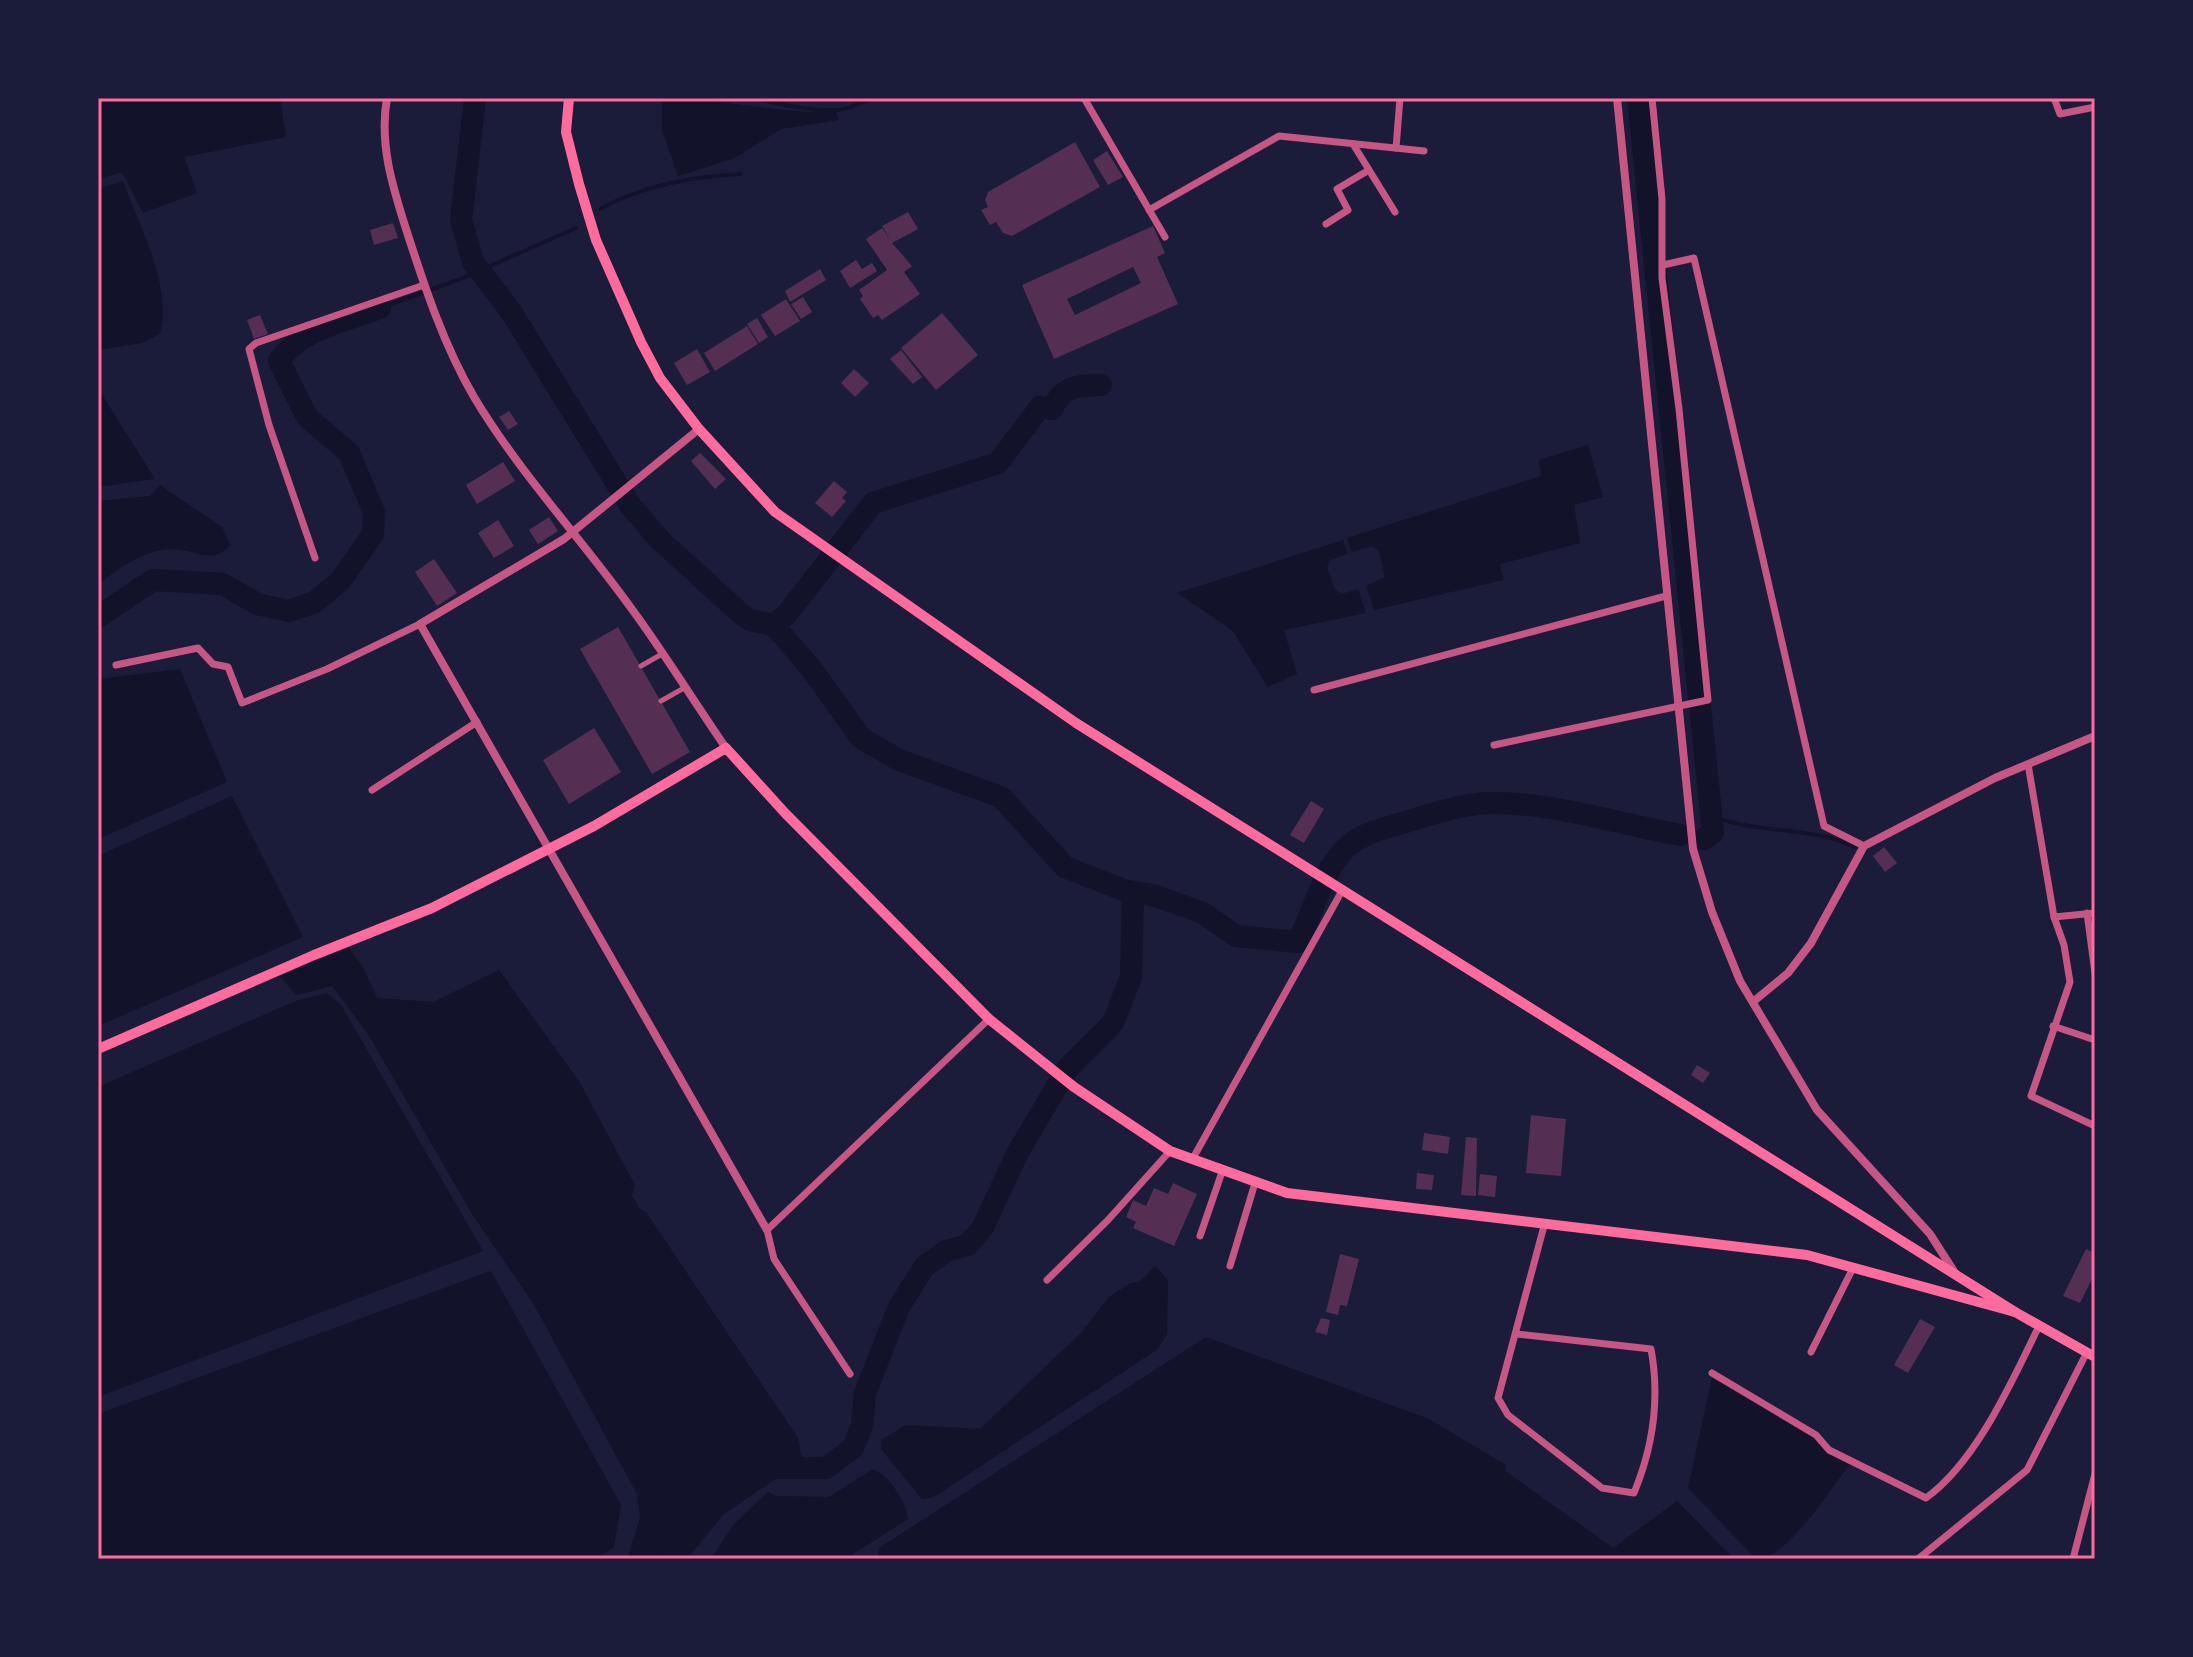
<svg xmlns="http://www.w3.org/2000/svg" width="2193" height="1657" viewBox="0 0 2193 1657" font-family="Roboto,sans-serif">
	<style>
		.water { fill: #12122b }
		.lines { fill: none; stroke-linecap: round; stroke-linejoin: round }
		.stream { stroke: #12122b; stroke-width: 4 }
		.river { stroke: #12122b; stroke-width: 22 }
		.building { fill: #542f53; fill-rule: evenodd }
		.pedestrian { stroke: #c65784; stroke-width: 5 }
		.minor { stroke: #c65784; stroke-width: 7 }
		.tertiary { stroke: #c65784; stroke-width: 8 }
		.secondary { stroke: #ff6b9d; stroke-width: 10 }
		.neatline { fill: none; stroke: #ff6b9d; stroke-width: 3 }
	</style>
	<rect width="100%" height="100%" fill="#1b1b3a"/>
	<!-- water -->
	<g class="water">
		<path d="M 98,98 L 280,98 L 286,137 L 184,157 L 197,193 L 143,213 L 122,172 L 98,179 Z"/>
		<path d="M 662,98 C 721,98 777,114 836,112 L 839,120 L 781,129 L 735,158 L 678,176 L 662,130 Z"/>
		<path d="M 123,181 C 139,226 173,287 160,334 L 142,343 L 98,350 L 98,189 Z"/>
		<path d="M 98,390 L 101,393 L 155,479 L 98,487 Z"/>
		<path d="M 1588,445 L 1603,497 L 1574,505 L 1580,543 L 1500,564 L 1503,580 L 1374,610 L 1366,586 L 1385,577 L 1379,551 L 1372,546 L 1352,552 L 1347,538 L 1541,476 L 1539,460 Z"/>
		<path d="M 160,485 L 222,527 L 230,545 C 213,566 194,549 171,549 C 146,549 117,569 98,585 L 98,501 L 150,496 Z"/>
		<path d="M 1343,540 L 1347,554 L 1330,560 L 1327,567 L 1335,590 L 1342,594 L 1358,589 L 1366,613 L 1284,630 L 1297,674 L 1268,687 L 1232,630 L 1177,593 Z"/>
		<path d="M 180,669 L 227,782 L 98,839 L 98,679 Z"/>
		<path d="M 232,796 L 303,937 L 98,1026 L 98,856 Z"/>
		<path d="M 349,948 L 363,967 L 377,998 L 433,1002 L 499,970 L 580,1083 L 635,1185 L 632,1195 L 639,1208 L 646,1212 L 798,1438 L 802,1457 L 799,1463 L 771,1462 L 707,1504 L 666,1558 L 627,1559 L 640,1518 L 637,1494 L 533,1303 L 472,1214 L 368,1034 L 332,986 L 296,995 L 280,976 Z"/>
		<path d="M 327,993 L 341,1005 L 483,1251 L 98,1397 L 98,1087 L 298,1000 Z"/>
		<path d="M 1155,1266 L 1168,1280 L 1167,1334 L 1158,1349 L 934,1497 L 922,1499 L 881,1449 L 881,1440 L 906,1425 L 980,1429 L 1081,1333 L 1109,1297 L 1130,1283 L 1139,1282 Z"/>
		<path d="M 491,1271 L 621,1505 L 614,1547 L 596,1559 L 98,1559 L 98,1414 Z"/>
		<path d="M 1206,1337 L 1429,1419 L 1506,1465 L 1505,1471 L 1613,1548 L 1677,1501 L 1734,1559 L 878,1557 L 879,1548 Z"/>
		<path d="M 1712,1378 L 1813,1437 L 1827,1452 L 1850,1464 C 1830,1489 1788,1559 1756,1559 L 1688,1488 Z"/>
		<path d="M 873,1469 C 888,1474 907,1503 908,1519 L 845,1559 L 711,1559 L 734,1524 L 768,1492 L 776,1496 L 829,1497 Z"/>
	</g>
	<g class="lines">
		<!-- stream -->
		<g class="stream">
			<path d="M 751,98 C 777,102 825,117 851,107 C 860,104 865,100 875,98"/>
			<path d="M 600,209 C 644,185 691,177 740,174"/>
			<path d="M 380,308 L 458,280 L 576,228"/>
			<path d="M 1710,815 C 1757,835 1809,825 1855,847"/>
		</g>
		<!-- river -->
		<g class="river">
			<path d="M 475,98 L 461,220 L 473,262 L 510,310 L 630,505 L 659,539 L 740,613 L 750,620 L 774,625 L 787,614 L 873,503 L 998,463 L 1040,407 L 1052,409 C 1063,386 1077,385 1101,385"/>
			<path d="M 1638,98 L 1713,833 L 1704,839"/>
			<path d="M 98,617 L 153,580 L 223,584 L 257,604 L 289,611 L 315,602 L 341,580 L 373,534 L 374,512 L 349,453 L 307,417 L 279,361 C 300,329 346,321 380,308"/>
			<path d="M 774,625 L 813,671 L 861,738 L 899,760 L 1001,797 L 1065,867 L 1126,891 L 1153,895 L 1203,913 L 1236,936 L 1298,942 C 1313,913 1322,872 1345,849 C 1361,833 1385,828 1406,822 C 1430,814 1463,804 1489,803 C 1554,802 1617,824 1681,835"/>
			<path d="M 673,1559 L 715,1507 L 772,1468 L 826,1468 L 853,1448 L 862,1425 L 865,1393 L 899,1307 L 924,1267 L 946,1251 L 968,1245 L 983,1227 L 1017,1154 L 1067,1069 L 1113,1023 L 1131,977 L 1133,893"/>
		</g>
	</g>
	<!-- building -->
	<g class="building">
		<path d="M 1075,142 L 1100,187 L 1012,236 L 1003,233 L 996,222 L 990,225 L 981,210 L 988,207 L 985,200 L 988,192 Z"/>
		<path d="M 1107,151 L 1123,177 L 1108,185 L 1093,160 Z"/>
		<path d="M 908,212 L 918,229 L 892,243 L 912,266 L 904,272 L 920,294 L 882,320 L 878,315 L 873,318 L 860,299 L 863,296 L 859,290 L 887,270 L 866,239 L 882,228 L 890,240 L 882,226 Z"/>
		<path d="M 393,223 L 398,238 L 374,245 L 370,230 Z"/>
		<path d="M 1153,226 L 1165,253 L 1157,257 L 1178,304 L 1054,359 L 1022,285 ZM 1133,267 L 1141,283 L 1075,315 L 1067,299 Z"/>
		<path d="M 856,260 L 862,269 L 872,263 L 877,271 L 850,288 L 840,271 Z"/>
		<path d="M 820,269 L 826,280 L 790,302 L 785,291 Z"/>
		<path d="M 803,297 L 812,312 L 801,319 L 791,304 Z"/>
		<path d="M 786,299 L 800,321 L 775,336 L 761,315 Z"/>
		<path d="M 942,313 L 978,355 L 936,390 L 901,348 Z"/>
		<path d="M 260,315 L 268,334 L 254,339 L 247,320 Z"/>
		<path d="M 757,318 L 768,337 L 759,343 L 747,324 Z"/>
		<path d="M 747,326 L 758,344 L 715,371 L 704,353 Z"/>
		<path d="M 697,349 L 710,372 L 687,385 L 674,363 Z"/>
		<path d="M 901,350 L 922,377 L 913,384 L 890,359 Z"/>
		<path d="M 854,369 L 869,383 L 855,397 L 841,383 Z"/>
		<path d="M 509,411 L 518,424 L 508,430 L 499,417 Z"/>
		<path d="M 700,453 L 726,479 L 715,489 L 691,461 Z"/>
		<path d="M 503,462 L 515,481 L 477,504 L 466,485 Z"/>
		<path d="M 834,481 L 847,492 L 842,498 L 846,501 L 832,517 L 815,503 Z"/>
		<path d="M 549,517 L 558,531 L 538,544 L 529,530 Z"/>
		<path d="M 498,520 L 514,546 L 494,558 L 478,533 Z"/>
		<path d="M 434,559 L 457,593 L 437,606 L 415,572 Z"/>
		<path d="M 618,627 L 690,752 L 652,774 L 580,649 Z"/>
		<path d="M 594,728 L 621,772 L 569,804 L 543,760 Z"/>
		<path d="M 1311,801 L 1324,809 L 1304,843 L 1290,835 Z"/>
		<path d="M 1884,847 L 1897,863 L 1885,872 L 1873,856 Z"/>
		<path d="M 1697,1065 L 1710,1073 L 1703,1083 L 1691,1075 Z"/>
		<path d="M 1531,1115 L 1566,1119 L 1561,1176 L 1526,1173 Z"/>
		<path d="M 1424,1133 L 1450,1137 L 1448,1154 L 1422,1150 Z"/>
		<path d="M 1466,1137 L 1477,1138 L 1476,1196 L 1461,1195 Z"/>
		<path d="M 1417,1173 L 1434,1175 L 1432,1190 L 1416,1189 Z"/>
		<path d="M 1480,1174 L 1497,1176 L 1495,1197 L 1478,1195 Z"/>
		<path d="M 1173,1183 L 1197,1194 L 1174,1246 L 1133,1228 L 1136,1222 L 1126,1217 L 1133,1200 L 1146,1206 L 1154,1188 L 1168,1194 Z"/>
		<path d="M 2086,1249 L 2095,1253 L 2095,1273 L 2080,1303 L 2063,1296 Z"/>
		<path d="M 1340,1254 L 1359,1259 L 1347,1306 L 1340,1305 L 1338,1315 L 1326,1312 Z"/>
		<path d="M 1321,1318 L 1330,1320 L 1327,1335 L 1315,1332 Z"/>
		<path d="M 1920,1319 L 1935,1327 L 1908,1373 L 1894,1365 Z"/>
	</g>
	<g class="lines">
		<!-- pedestrian -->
		<g class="pedestrian">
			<path d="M 641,666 L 662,654"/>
			<path d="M 661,701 L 684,688"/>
		</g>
		<!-- minor -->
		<g class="minor">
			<path d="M 1084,98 L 1165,237"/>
			<path d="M 2054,98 L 2060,114 L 2095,107"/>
			<path d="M 1353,144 L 1395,212"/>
			<path d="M 1396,148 L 1400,98"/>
			<path d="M 1149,210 L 1279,136 L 1424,151"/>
			<path d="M 1326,224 L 1348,210 L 1337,189 L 1369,170"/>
			<path d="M 1663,265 L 1694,258 L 1824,826 L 1864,846"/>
			<path d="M 315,558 L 269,425 L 249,349 L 256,343 L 424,285"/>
			<path d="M 116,665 L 198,648 L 213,664 L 228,667 L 242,703 L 327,669 L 420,624"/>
			<path d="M 1314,690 L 1666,596"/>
			<path d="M 1494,745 L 1708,700 L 1679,409 L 1662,278 L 1662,199 L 1652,98"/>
			<path d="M 2028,764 L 2054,917 L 2064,945 L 2070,982 L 2031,1096 L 2095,1126"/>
			<path d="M 372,790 L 477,722"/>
			<path d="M 2087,913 L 2095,973"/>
			<path d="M 2054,917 L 2095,913"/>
			<path d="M 2053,1026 L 2095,1040"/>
			<path d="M 1192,1160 L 1343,889"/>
			<path d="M 1200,1236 L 1222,1172"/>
			<path d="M 1230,1266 L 1255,1183"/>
			<path d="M 1047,1280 L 1108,1220 L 1170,1151"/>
			<path d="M 1517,1334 L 1651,1349 C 1660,1398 1653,1447 1634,1493 L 1602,1488 L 1508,1415 L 1498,1398 L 1544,1226"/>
			<path d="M 1811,1352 L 1853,1268"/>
			<path d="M 1712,1373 L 1816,1435 L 1829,1450 L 1926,1498 C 1977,1461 2012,1381 2039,1326"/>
			<path d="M 850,1374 L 774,1259 L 767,1230 L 989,1019"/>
			<path d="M 1918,1559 L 2027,1470 L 2087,1352"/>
			<path d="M 2073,1559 L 2095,1474"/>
		</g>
		<!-- tertiary -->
		<g class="tertiary">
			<path d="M 387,98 C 379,143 392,185 406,229 C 424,285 444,346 474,397 C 520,474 582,539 634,612 C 666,656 695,703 726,748"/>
			<path d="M 1617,98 L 1693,849 L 1712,912 L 1740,981 L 1817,1110 L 1930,1234 L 1955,1273"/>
			<path d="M 699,429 L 564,539 L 420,624 L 767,1230"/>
			<path d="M 1754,1001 L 1788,973 L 1811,943 L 1864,846 L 1995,778 L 2095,736"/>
		</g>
		<!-- secondary -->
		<g class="secondary">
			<path d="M 569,98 L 566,132 L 579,184 L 596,240 L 641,342 L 660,378 L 699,429 L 775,512 L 1076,723 L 2015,1312 L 2095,1357"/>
			<path d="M 98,1049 L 314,955 L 432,908 L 594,826 L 726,748 L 785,813 L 989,1019 L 1074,1087 L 1170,1151 L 1287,1193 L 1807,1255 L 2015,1312"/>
		</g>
	</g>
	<!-- border -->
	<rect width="2193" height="1657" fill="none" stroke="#1b1b3a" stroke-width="200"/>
	<rect x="100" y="100" width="1993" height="1457" class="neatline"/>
</svg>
